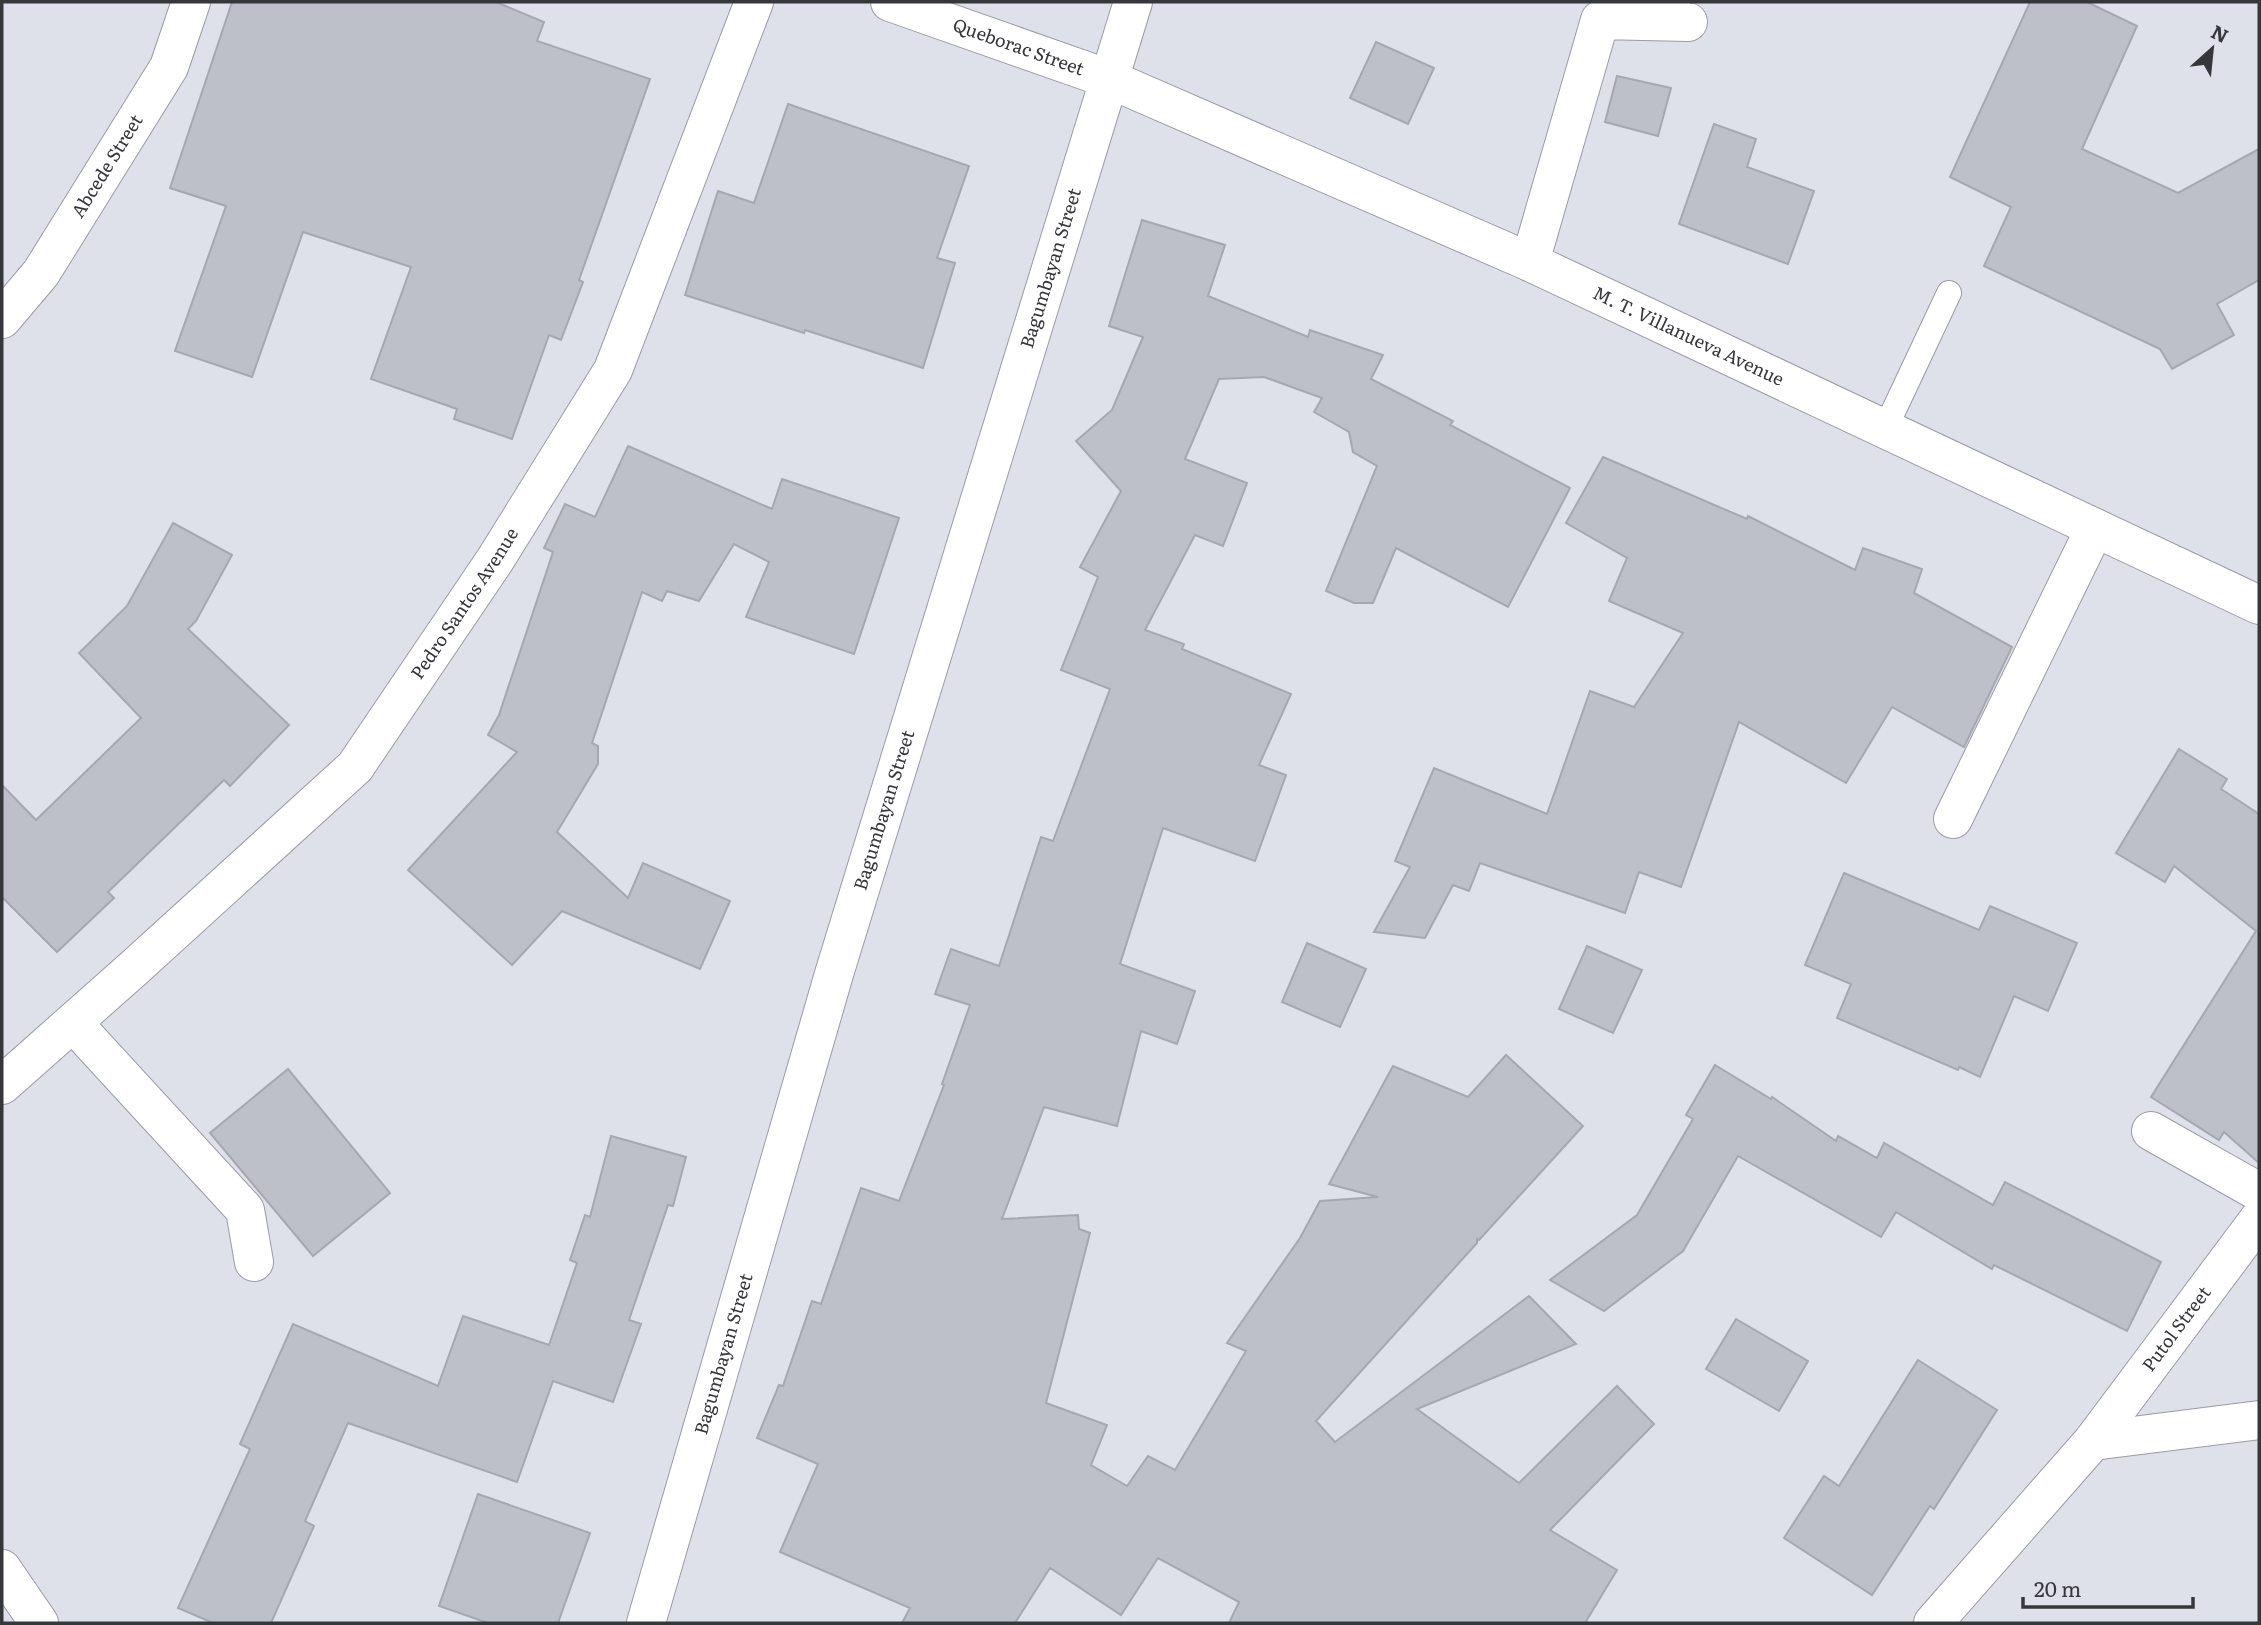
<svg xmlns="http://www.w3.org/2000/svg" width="2261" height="1625" viewBox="0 0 2261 1625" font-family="Literata,serif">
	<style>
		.building { fill: #bec0c9; stroke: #a5a7b1; stroke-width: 2 }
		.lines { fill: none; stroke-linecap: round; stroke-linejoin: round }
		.service-casing { stroke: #9a9ba5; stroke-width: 26 }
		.minor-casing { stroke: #9a9ba5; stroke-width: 40 }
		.tertiary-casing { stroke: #9a9ba5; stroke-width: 40 }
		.secondary-casing { stroke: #9a9ba5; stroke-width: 40 }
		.service { stroke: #fff; stroke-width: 24 }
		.minor { stroke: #fff; stroke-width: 38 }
		.tertiary { stroke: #fff; stroke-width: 38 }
		.secondary { stroke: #fff; stroke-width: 38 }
		.labels { text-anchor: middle; stroke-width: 7; stroke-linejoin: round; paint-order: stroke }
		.street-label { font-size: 18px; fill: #36373b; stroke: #dee0ea }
	</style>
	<rect width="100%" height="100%" fill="#dee0ea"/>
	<!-- building -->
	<g class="building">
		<path d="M 232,2 L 496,2 L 544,22 L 537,41 L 650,79 L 579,280 L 583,282 L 561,340 L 549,335 L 512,439 L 454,419 L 457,409 L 371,379 L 411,267 L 303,232 L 252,377 L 175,351 L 226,206 L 170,188 Z"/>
		<path d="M 2030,2 L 2087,2 L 2137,26 L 2082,149 L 2178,193 L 2259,149 L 2259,280 L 2217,304 L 2234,335 L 2172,369 L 2160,349 L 1984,266 L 2011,207 L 1950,177 Z"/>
		<path d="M 1376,42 L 1434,68 L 1408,124 L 1350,98 Z"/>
		<path d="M 1617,76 L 1671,88 L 1658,136 L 1605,122 Z"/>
		<path d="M 788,104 L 969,166 L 937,258 L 955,263 L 923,368 L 805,330 L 804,333 L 685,295 L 718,191 L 754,203 Z"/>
		<path d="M 1714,124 L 1756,139 L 1747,167 L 1814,191 L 1788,264 L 1679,224 Z"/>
		<path d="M 1142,220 L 1225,245 L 1208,296 L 1308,337 L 1310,330 L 1383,355 L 1371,379 L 1453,421 L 1450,425 L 1570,488 L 1508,607 L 1396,548 L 1373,603 L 1354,603 L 1326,591 L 1377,466 L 1353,452 L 1349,432 L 1314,412 L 1322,398 L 1264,377 L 1219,379 L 1185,459 L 1247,483 L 1223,546 L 1195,535 L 1145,630 L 1184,644 L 1182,649 L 1291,694 L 1259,765 L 1286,775 L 1255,861 L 1163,828 L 1120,964 L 1195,991 L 1177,1044 L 1141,1031 L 1117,1126 L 1044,1107 L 1002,1219 L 1078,1215 L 1079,1229 L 1090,1233 L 1046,1403 L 1107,1425 L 1091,1465 L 1127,1486 L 1148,1456 L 1175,1470 L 1246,1351 L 1227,1343 L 1300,1238 L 1320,1201 L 1378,1197 L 1329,1184 L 1393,1066 L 1468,1097 L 1506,1055 L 1583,1126 L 1479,1240 L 1477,1239 L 1477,1243 L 1316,1421 L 1335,1442 L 1529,1296 L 1576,1344 L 1417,1409 L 1519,1483 L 1617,1386 L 1654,1424 L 1550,1530 L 1617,1570 L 1585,1623 L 1229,1623 L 1239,1602 L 1158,1558 L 1121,1615 L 1050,1568 L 1015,1623 L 902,1623 L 910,1608 L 780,1552 L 818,1464 L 757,1438 L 779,1385 L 783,1386 L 812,1301 L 821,1304 L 861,1188 L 899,1201 L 944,1085 L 942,1084 L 970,1005 L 935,994 L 951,949 L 999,966 L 1041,837 L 1053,841 L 1110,689 L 1061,670 L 1098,577 L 1080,567 L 1121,491 L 1076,441 L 1112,410 L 1143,337 L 1109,326 Z"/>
		<path d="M 628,446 L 772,509 L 782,479 L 899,518 L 854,654 L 746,617 L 769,562 L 734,544 L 699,601 L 667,591 L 662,601 L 642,592 L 592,743 L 598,746 L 598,764 L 557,832 L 628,898 L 643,863 L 730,901 L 700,969 L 562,911 L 512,965 L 408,870 L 517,752 L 488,735 L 499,715 L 553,552 L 544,548 L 565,504 L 595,517 Z"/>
		<path d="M 1603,457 L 1747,519 L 1748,516 L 1855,570 L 1863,548 L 1922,569 L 1914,593 L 2012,647 L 1964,747 L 1892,707 L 1846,783 L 1739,722 L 1681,887 L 1639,872 L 1625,913 L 1480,863 L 1469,891 L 1453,885 L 1425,938 L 1374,932 L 1410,867 L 1395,861 L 1434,768 L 1547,814 L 1590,691 L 1634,707 L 1683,633 L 1609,601 L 1627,558 L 1566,523 Z"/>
		<path d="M 173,523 L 232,555 L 196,621 L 188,629 L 289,725 L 230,786 L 224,780 L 108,892 L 114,898 L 57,952 L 2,897 L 2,785 L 36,820 L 141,718 L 79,653 L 127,606 Z"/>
		<path d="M 2179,749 L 2227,779 L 2221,789 L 2259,814 L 2259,1163 L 2224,1132 L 2219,1140 L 2151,1097 L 2256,931 L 2174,866 L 2165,882 L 2116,853 Z"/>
		<path d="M 1844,873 L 1979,930 L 1990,906 L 2077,943 L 2048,1011 L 2014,996 L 1980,1077 L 1959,1067 L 1958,1070 L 1837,1018 L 1851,984 L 1805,965 Z"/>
		<path d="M 1307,943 L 1366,969 L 1340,1027 L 1282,1002 Z"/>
		<path d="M 1587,946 L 1642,970 L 1613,1033 L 1559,1009 Z"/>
		<path d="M 1715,1065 L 1771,1099 L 1772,1097 L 1836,1141 L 1838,1136 L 1877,1158 L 1884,1143 L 1993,1205 L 2005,1182 L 2161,1262 L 2127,1331 L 1994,1265 L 1992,1269 L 1896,1212 L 1881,1237 L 1738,1156 L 1683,1251 L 1604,1311 L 1550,1280 L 1637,1215 L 1693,1119 L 1686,1115 Z"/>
		<path d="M 288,1069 L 390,1193 L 313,1256 L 210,1133 Z"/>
		<path d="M 611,1136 L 686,1157 L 673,1206 L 668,1205 L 629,1320 L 641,1324 L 613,1402 L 553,1381 L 517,1482 L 348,1423 L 305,1521 L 314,1526 L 271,1623 L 213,1623 L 178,1608 L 250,1449 L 240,1444 L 293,1324 L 438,1386 L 463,1316 L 549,1345 L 577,1263 L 570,1260 L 585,1215 L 590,1217 Z"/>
		<path d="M 1736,1319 L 1808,1361 L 1779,1411 L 1706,1369 Z"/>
		<path d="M 1918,1360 L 1997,1410 L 1934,1509 L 1930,1506 L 1872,1595 L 1784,1538 L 1824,1476 L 1839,1486 Z"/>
		<path d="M 478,1494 L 590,1533 L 558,1623 L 488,1623 L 439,1606 Z"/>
	</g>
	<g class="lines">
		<defs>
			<path id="service" d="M 1885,429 L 1949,293"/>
			<g id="minor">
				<path d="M 1530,262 L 1600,20 L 1688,22"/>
				<path id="s1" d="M 2,319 L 41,273 L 169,67 L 191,2"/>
				<path d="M 1953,819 L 2095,528"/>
				<path d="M 73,1023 L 245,1210 L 254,1262"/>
				<path id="s2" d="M 2,1085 L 133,969 L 355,767 L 495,560 L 613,370 L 754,2"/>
				<path d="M 2151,1131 L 2259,1192"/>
				<path d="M 2093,1441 L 2259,1420"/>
				<path d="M 2,1569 L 39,1623"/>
				<path id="s3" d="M 1933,1623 L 2093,1441 L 2259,1219"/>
			</g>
			<g id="tertiary">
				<path id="s4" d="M 890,2 L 1109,79"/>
			</g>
			<g id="secondary">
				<path id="s5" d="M 1109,79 L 1530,262 L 2259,605"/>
				<path id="s6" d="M 646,1623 L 834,974 L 1133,2"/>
			</g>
		</defs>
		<!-- service casing -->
		<use href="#service" class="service-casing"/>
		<!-- minor casing -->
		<use href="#minor" class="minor-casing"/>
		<!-- tertiary casing -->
		<use href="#tertiary" class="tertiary-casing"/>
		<!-- secondary casing -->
		<use href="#secondary" class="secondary-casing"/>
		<!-- service -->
		<use href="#service" class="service"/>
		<!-- minor -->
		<use href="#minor" class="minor"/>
		<!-- tertiary -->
		<use href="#tertiary" class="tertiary"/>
		<!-- secondary -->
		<use href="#secondary" class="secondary"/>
	</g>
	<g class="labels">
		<!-- street labels -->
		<g class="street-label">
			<text dy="6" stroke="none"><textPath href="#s4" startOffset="136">Queborac Street</textPath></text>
			<text dy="6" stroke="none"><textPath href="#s1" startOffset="186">Abcede Street</textPath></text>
			<text dy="6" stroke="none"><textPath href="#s6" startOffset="1414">Bagumbayan Street</textPath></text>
			<text dy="6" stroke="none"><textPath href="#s5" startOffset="634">M. T. Villanueva Avenue</textPath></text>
			<text dy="6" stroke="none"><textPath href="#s2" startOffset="672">Pedro Santos Avenue</textPath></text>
			<text dy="6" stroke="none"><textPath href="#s6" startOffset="847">Bagumbayan Street</textPath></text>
			<text dy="6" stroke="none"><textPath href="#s3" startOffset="382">Putol Street</textPath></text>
			<text dy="6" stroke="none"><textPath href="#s6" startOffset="280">Bagumbayan Street</textPath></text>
		</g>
	</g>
	<!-- border -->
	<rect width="2261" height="1625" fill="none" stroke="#36373b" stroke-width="7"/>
	<!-- north arrow -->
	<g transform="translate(2212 49) rotate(27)" stroke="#dee0ea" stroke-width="5" paint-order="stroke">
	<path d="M0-5L12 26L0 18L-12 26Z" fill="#36373b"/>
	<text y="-10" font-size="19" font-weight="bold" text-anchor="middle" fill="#36373b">N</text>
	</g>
	<!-- scale -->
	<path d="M2023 1597v10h170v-10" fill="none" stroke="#36373b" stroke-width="3.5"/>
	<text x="2034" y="1597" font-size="21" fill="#36373b" stroke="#dee0ea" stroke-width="5" paint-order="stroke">20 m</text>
</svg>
